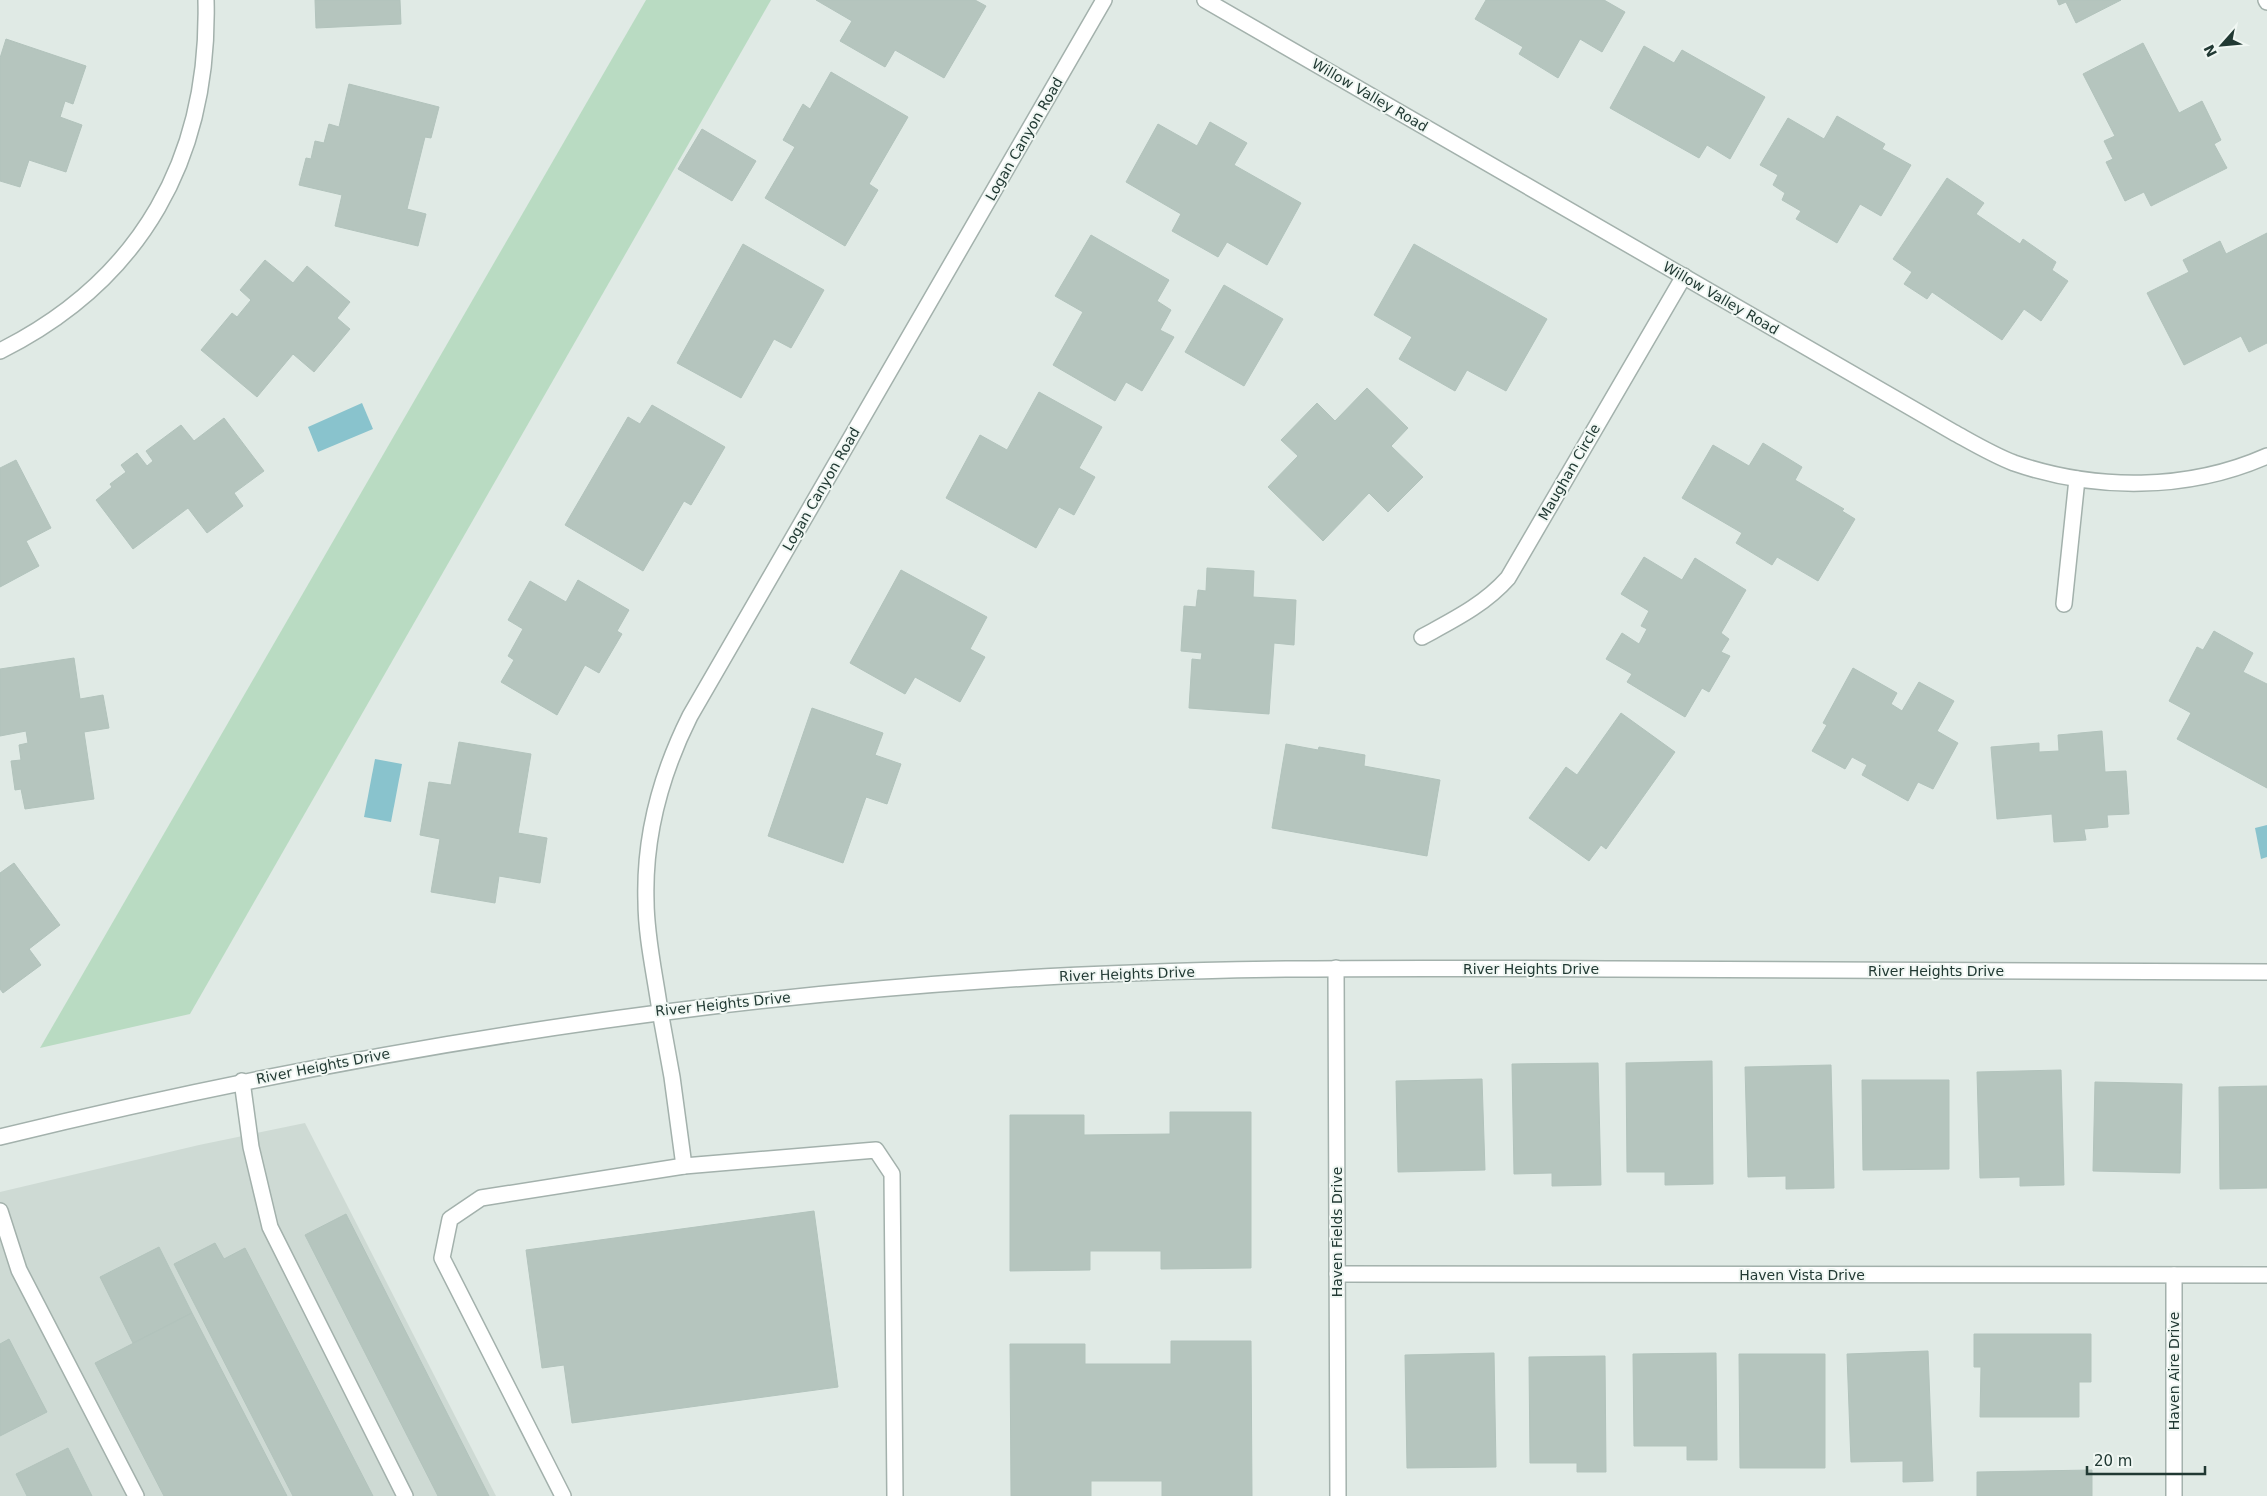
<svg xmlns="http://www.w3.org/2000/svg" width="2267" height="1496" viewBox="0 0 2267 1496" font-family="'DejaVu Sans',sans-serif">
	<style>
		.built { fill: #cedad4 }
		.green { fill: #b9dbc2 }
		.water { fill: #89c3cd }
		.building { fill: #b5c5be; stroke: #b2c3bc }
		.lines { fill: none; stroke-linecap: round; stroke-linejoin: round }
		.service-casing { stroke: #a3b1ac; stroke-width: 18 }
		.minor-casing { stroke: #a3b1ac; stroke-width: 18 }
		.tertiary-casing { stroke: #a3b1ac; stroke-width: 18 }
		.service { stroke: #fff; stroke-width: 15 }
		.minor { stroke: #fff; stroke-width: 15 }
		.tertiary { stroke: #fff; stroke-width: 15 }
		.labels { text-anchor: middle; stroke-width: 4; stroke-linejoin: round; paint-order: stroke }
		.street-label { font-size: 14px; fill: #213933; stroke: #f0f7f3 }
	</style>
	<rect width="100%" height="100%" fill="#e0eae5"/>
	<!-- built -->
	<path class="built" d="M 305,1123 L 496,1496 L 0,1496 L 0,1192 L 199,1145 Z"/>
	<!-- green -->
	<path class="green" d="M 646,0 L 771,0 L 190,1014 L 40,1048 Z"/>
	<!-- water -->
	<g class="water">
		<path d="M 362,403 L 373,429 L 318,452 L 308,427 Z"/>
		<path d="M 375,759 L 402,764 L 391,822 L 364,817 Z"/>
		<path d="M 2267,825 L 2267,857 L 2261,859 L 2255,828 Z"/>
	</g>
	<!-- building -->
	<g class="building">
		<path d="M 315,0 L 400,0 L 401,24 L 316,28 Z"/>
		<path d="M 816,0 L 975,0 L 986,6 L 944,78 L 895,50 L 885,67 L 840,41 L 852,21 Z"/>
		<path d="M 1486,0 L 1604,0 L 1625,12 L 1602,52 L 1580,39 L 1558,78 L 1519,54 L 1523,47 L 1475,19 Z"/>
		<path d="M 2057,0 L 2121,0 L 2076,23 L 2066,2 L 2059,5 Z"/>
		<path d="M 6,39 L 86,66 L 73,104 L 65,101 L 60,117 L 82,125 L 66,172 L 29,160 L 20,187 L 0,181 L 0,58 Z"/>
		<path d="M 2143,43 L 2179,113 L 2202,101 L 2221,140 L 2214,144 L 2227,168 L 2151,206 L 2144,192 L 2125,201 L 2106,162 L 2113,159 L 2104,141 L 2115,136 L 2083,74 Z"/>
		<path d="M 1644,46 L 1674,63 L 1682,50 L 1765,97 L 1730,159 L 1707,145 L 1699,158 L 1610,108 Z"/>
		<path d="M 831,72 L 908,117 L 869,184 L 878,190 L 845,246 L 765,198 L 795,147 L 783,140 L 803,104 L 810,109 Z"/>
		<path d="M 349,84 L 439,107 L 431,138 L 425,137 L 407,209 L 426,214 L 418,246 L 335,226 L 342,195 L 299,185 L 306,158 L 311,159 L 315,141 L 324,143 L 329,124 L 339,127 Z"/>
		<path d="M 1837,116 L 1885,144 L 1882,149 L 1911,165 L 1881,216 L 1860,204 L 1837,243 L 1796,219 L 1801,211 L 1782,200 L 1785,193 L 1773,185 L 1778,175 L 1760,165 L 1788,118 L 1824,139 Z"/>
		<path d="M 1210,122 L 1247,143 L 1234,165 L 1301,203 L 1267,265 L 1227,242 L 1218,257 L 1172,231 L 1181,214 L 1126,182 L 1158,124 L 1197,146 Z"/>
		<path d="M 702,129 L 756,161 L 732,201 L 678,169 Z"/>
		<path d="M 1947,178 L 1984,203 L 1976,214 L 2020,244 L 2023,239 L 2056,262 L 2052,270 L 2068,281 L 2041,321 L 2024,309 L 2002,340 L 1932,292 L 1927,299 L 1904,284 L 1912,272 L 1893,259 Z"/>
		<path d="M 2267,233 L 2267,343 L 2249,352 L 2241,336 L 2184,365 L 2147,293 L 2189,272 L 2183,260 L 2220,241 L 2226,254 Z"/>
		<path d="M 1091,235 L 1169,280 L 1157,301 L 1171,310 L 1160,330 L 1174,337 L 1142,391 L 1126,382 L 1115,401 L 1053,365 L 1083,312 L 1055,296 Z"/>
		<path d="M 743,244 L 824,290 L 791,348 L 774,339 L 741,398 L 677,363 Z"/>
		<path d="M 1414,244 L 1547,319 L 1506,391 L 1467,370 L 1455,391 L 1399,359 L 1412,337 L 1374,315 Z"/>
		<path d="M 265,260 L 293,283 L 307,266 L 350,302 L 337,318 L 350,329 L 314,372 L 293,354 L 257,397 L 201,350 L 232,313 L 237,317 L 251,300 L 240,290 Z"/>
		<path d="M 1224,285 L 1283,319 L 1244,386 L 1185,352 Z"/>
		<path d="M 1367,388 L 1408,428 L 1391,446 L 1423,477 L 1388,512 L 1369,493 L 1323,541 L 1268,487 L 1298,456 L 1281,440 L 1317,403 L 1335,421 Z"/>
		<path d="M 1039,392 L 1102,427 L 1079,468 L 1095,477 L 1074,515 L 1059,507 L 1036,548 L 946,498 L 980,435 L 1007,450 Z"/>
		<path d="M 652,405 L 725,447 L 691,505 L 684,501 L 643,571 L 565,525 L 628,417 L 640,424 Z"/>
		<path d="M 224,418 L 264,471 L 234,493 L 243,506 L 207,533 L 188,508 L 133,549 L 96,500 L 112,487 L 110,484 L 126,472 L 121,465 L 137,453 L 147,466 L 153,461 L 146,451 L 181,425 L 194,441 Z"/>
		<path d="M 1763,443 L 1802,467 L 1795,480 L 1844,509 L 1842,511 L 1855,519 L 1818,581 L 1777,557 L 1772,565 L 1736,543 L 1742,533 L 1682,498 L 1713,445 L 1749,466 Z"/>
		<path d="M 16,460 L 51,528 L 26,541 L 39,566 L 0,587 L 0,468 Z"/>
		<path d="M 1644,557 L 1682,580 L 1695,558 L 1746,590 L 1721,633 L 1729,639 L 1721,652 L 1730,656 L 1709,692 L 1702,688 L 1685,717 L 1627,682 L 1632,674 L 1606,659 L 1622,633 L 1639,644 L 1647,629 L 1641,626 L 1649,611 L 1621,594 Z"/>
		<path d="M 1207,568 L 1254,571 L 1253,597 L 1296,600 L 1294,645 L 1274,643 L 1269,714 L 1189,708 L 1192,659 L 1201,660 L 1202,653 L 1181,651 L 1184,606 L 1196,607 L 1198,590 L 1206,591 Z"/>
		<path d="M 901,570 L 987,617 L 970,649 L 985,657 L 960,702 L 915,677 L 905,694 L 850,663 Z"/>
		<path d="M 578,580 L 629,610 L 617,631 L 622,634 L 599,673 L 585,665 L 557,715 L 501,682 L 514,660 L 508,656 L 523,629 L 508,620 L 530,581 L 566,602 Z"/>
		<path d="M 2214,631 L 2253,653 L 2243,672 L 2267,684 L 2267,788 L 2177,739 L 2191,713 L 2169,701 L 2197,647 L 2203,650 Z"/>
		<path d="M 74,658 L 80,699 L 103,695 L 109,728 L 84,732 L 94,799 L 25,809 L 21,789 L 15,790 L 11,761 L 21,760 L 19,745 L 28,743 L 26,731 L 0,736 L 0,669 Z"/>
		<path d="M 1853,668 L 1897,693 L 1891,704 L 1902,711 L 1919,682 L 1954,701 L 1937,731 L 1958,743 L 1933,789 L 1918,782 L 1908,801 L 1862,775 L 1867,765 L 1852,757 L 1845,769 L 1812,751 L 1827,725 L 1823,723 Z"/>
		<path d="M 812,708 L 883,733 L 875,755 L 901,764 L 887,804 L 866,797 L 843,863 L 768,836 Z"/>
		<path d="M 1621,713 L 1675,752 L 1606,849 L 1601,845 L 1589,861 L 1529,818 L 1566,767 L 1577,775 Z"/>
		<path d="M 2102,731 L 2105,772 L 2126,771 L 2129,814 L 2107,815 L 2108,827 L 2084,829 L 2086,840 L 2054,842 L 2052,814 L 1997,819 L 1991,747 L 2039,743 L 2039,752 L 2059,751 L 2058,735 Z"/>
		<path d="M 459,742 L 531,754 L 518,833 L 547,838 L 540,883 L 499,876 L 495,903 L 431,892 L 440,839 L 420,835 L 429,782 L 451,785 Z"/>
		<path d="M 1286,744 L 1318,750 L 1319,747 L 1365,755 L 1364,766 L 1440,780 L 1427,856 L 1272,828 Z"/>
		<path d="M 14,863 L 60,925 L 29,949 L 41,965 L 3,993 L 0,989 L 0,873 Z"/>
		<path d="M 1712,1061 L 1713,1184 L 1665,1185 L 1665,1172 L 1627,1172 L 1626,1063 Z"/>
		<path d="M 1598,1063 L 1601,1185 L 1552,1186 L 1552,1173 L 1514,1174 L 1512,1064 Z"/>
		<path d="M 1831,1065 L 1834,1188 L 1786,1189 L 1786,1176 L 1748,1177 L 1745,1067 Z"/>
		<path d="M 2061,1070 L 2064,1185 L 2020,1186 L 2020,1177 L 1980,1178 L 1977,1072 Z"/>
		<path d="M 1482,1079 L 1485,1170 L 1398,1172 L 1396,1081 Z"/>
		<path d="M 1862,1080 L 1949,1080 L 1949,1169 L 1863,1170 Z"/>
		<path d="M 2095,1082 L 2182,1084 L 2180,1173 L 2093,1171 Z"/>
		<path d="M 2267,1086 L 2267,1188 L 2220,1189 L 2219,1087 Z"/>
		<path d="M 1170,1112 L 1251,1112 L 1251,1268 L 1161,1269 L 1161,1251 L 1090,1251 L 1090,1270 L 1010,1271 L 1010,1115 L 1084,1115 L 1084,1135 L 1170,1134 Z"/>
		<path d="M 814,1211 L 838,1387 L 572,1423 L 564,1365 L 542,1368 L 526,1250 Z"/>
		<path d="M 346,1214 L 489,1496 L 438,1496 L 305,1235 Z"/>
		<path d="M 215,1243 L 224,1259 L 245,1248 L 373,1496 L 293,1496 L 174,1264 Z"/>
		<path d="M 159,1247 L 192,1313 L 133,1343 L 100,1277 Z"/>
		<path d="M 192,1313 L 287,1496 L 164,1496 L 95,1363 Z"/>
		<path d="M 1974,1334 L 2091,1334 L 2091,1382 L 2079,1382 L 2079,1417 L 1980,1417 L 1981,1367 L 1974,1367 Z"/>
		<path d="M 9,1339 L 47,1412 L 0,1436 L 0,1344 Z"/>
		<path d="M 1171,1341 L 1251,1341 L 1252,1496 L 1162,1496 L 1162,1481 L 1091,1481 L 1091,1496 L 1011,1496 L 1010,1344 L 1085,1344 L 1085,1364 L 1171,1364 Z"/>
		<path d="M 1928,1351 L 1933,1481 L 1903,1482 L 1903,1461 L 1851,1462 L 1847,1354 Z"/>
		<path d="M 1494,1353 L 1496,1467 L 1407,1468 L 1405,1355 Z"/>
		<path d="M 1716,1353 L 1717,1460 L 1687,1460 L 1687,1446 L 1634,1446 L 1633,1354 Z"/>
		<path d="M 1739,1354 L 1825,1354 L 1825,1468 L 1740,1468 Z"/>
		<path d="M 1605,1356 L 1606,1472 L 1577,1472 L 1577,1463 L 1530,1463 L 1529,1357 Z"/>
		<path d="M 68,1448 L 92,1496 L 27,1496 L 16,1474 Z"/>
		<path d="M 2092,1470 L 2092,1496 L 1977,1496 L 1977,1472 Z"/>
	</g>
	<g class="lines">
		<defs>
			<g id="service">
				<path d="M 660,1011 L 672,1077 L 684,1166"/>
				<path d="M 242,1081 L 251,1147 L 270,1227 L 405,1496"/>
				<path d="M 0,1211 L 19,1270 L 136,1496"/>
				<path d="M 563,1496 L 442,1258 L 450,1219 L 481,1198 L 684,1166 L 876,1150 L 892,1174 L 895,1496"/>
			</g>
			<g id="minor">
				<path d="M 1205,0 L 1953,432 C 1973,443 1993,455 2014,463 C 2095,491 2188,491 2267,456"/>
				<path d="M 2266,0 L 2267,2"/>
				<path d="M 0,351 C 142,280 210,157 206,0"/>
				<path d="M 2064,604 L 2077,479"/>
				<path d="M 1422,637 C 1453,620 1484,605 1508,578 L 1684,276"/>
				<path d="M 1336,968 L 1338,1496"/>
				<path d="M 660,1011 C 655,975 646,937 646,901 C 644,835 661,774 690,716 L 1104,0"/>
				<path d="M 1337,1274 L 2267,1275"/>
				<path d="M 2174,1496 L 2174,1275"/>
			</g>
			<path id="tertiary" d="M 0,1137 C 327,1057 659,1002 995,980 C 1201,966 1407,968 1614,969 C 1831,971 2049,971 2267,972"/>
		</defs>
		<!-- service casing -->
		<use href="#service" class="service-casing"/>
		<!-- minor casing -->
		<use href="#minor" class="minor-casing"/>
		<!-- tertiary casing -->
		<use href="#tertiary" class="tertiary-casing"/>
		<!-- service -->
		<use href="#service" class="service"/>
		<!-- minor -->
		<use href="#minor" class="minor"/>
		<!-- tertiary -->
		<use href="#tertiary" class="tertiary"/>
	</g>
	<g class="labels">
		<!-- street labels -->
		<g class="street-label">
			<text transform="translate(1370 95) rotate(30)" y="5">Willow Valley Road</text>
			<text transform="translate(1024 139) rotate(-60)" y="5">Logan Canyon Road</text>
			<text transform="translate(1721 298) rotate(30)" y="5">Willow Valley Road</text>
			<text transform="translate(1569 472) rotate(-60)" y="5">Maughan Circle</text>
			<text transform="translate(821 489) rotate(-60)" y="5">Logan Canyon Road</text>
			<text x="1531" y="974">River Heights Drive</text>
			<text x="1936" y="976">River Heights Drive</text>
			<text transform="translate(1127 974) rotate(-2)" y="5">River Heights Drive</text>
			<text transform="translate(723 1004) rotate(-6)" y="5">River Heights Drive</text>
			<text transform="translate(323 1066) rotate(-11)" y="5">River Heights Drive</text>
			<text transform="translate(1337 1232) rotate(-90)" y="5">Haven Fields Drive</text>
			<text x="1802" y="1280">Haven Vista Drive</text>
			<text transform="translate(2174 1371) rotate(-90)" y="5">Haven Aire Drive</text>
		</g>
	</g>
	<!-- north arrow -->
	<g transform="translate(2222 45) rotate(243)" stroke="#f0f7f3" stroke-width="4" paint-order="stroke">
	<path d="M0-4L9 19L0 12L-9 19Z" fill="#213933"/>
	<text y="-8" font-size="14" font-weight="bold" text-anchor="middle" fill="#213933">N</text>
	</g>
	<!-- scale -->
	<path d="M2087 1466v8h118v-8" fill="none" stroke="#213933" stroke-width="2.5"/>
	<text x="2094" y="1466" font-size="15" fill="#213933" stroke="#f0f7f3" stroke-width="4" paint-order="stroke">20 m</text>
</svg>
